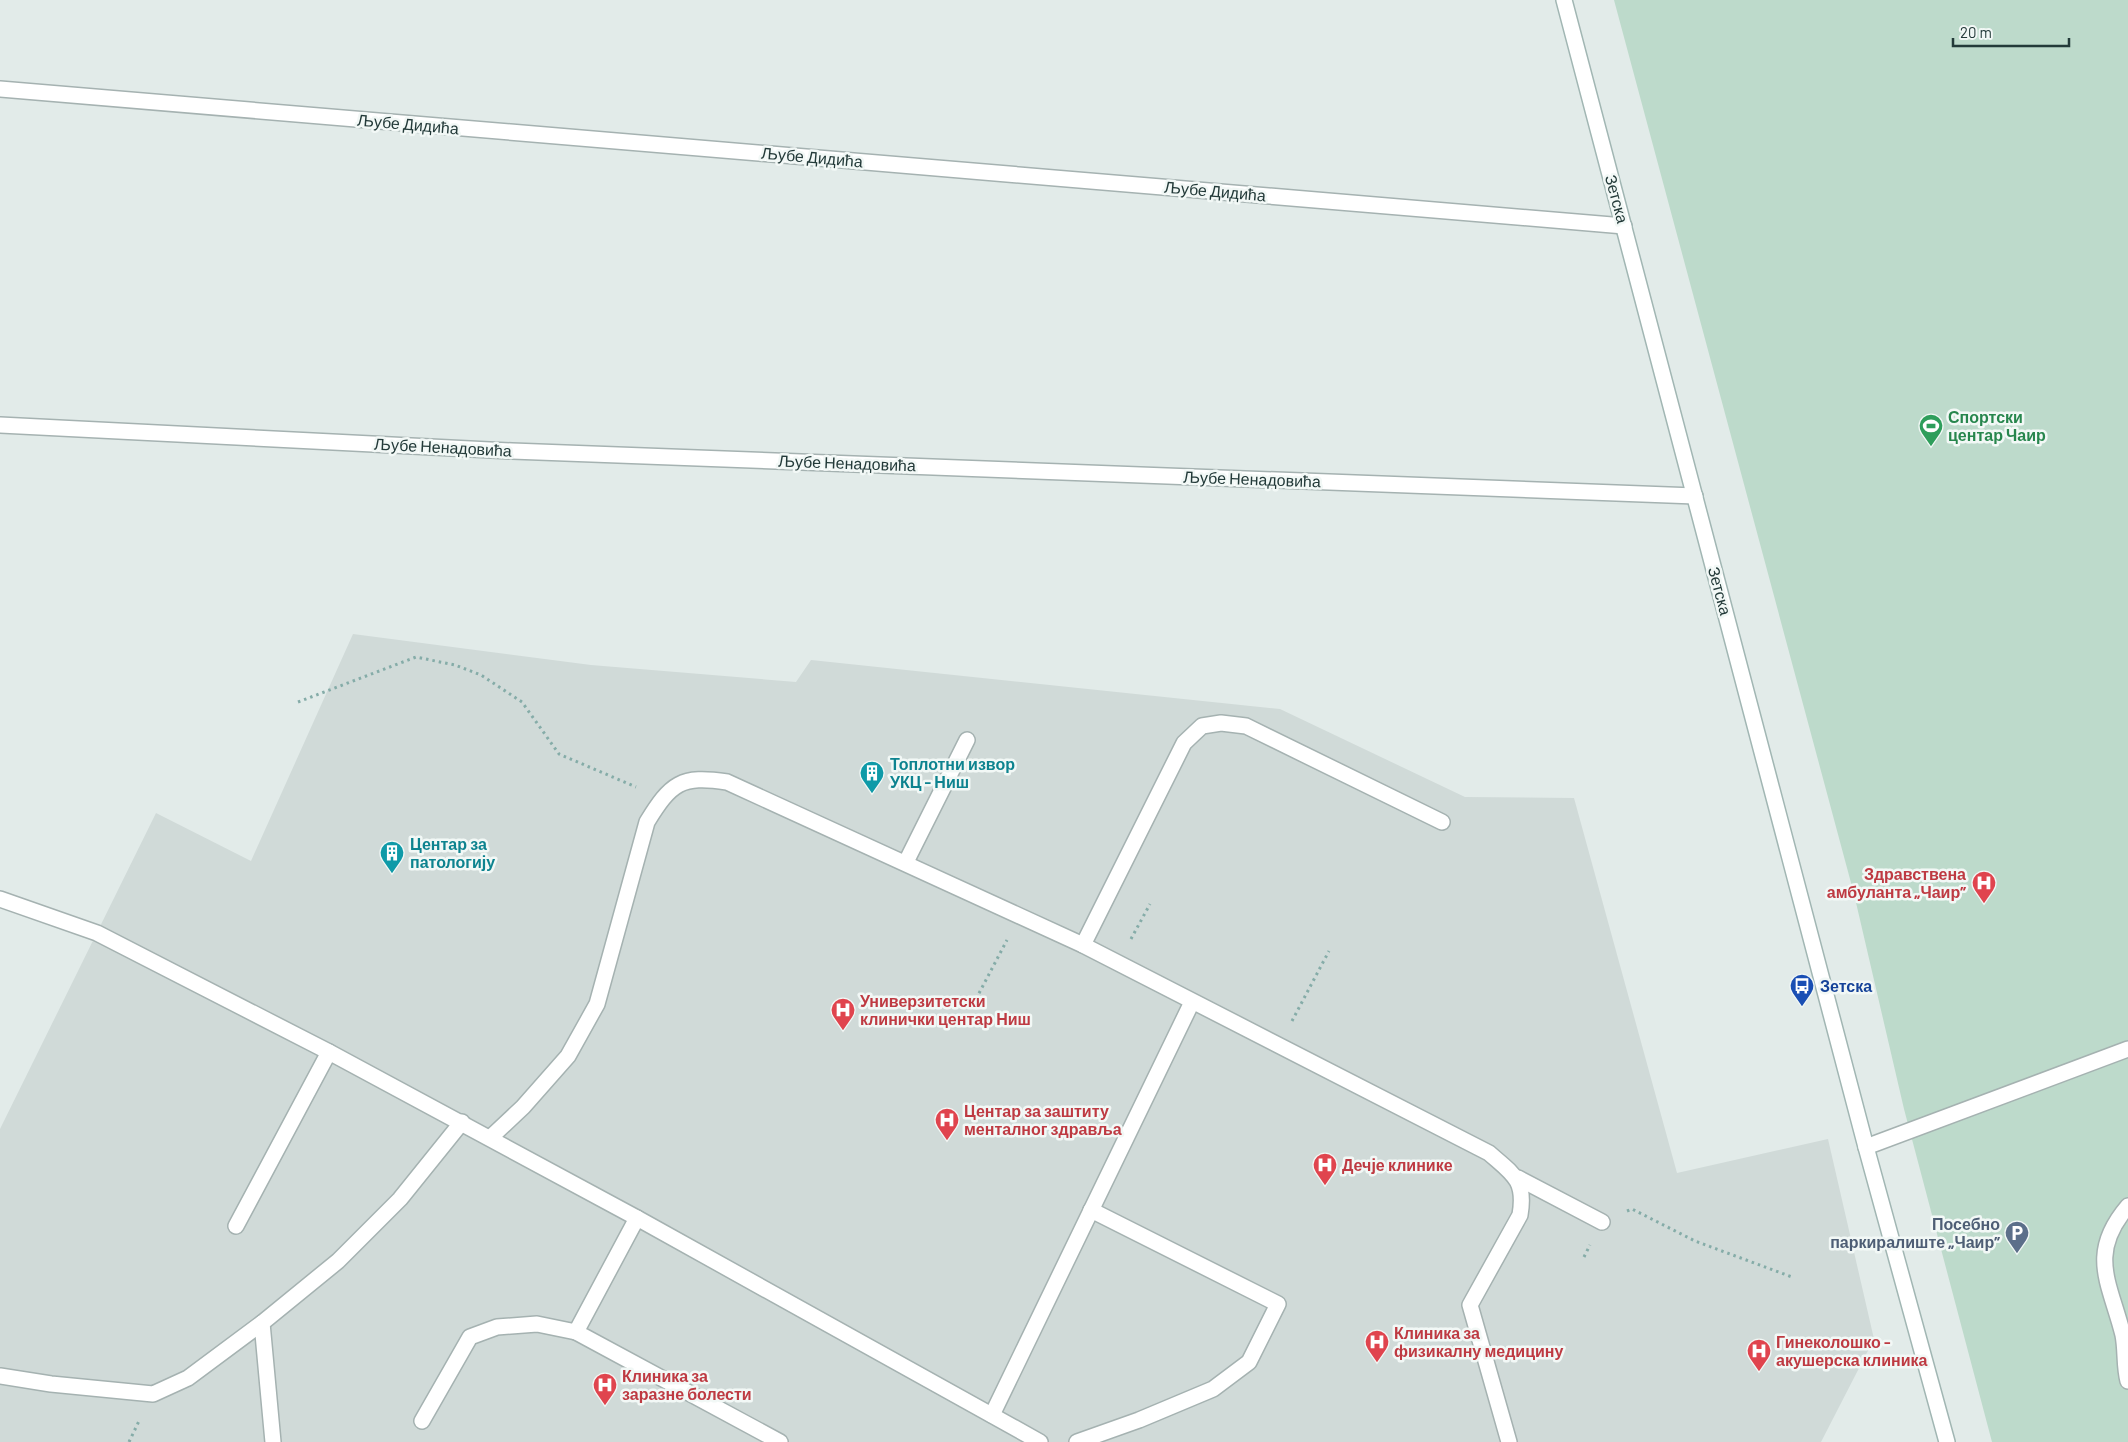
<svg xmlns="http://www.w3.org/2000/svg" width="2128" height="1442" viewBox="0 0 2128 1442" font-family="Barlow,sans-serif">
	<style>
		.built { fill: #d0dad8 }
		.green { fill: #bddacb }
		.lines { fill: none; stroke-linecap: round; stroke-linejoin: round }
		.lane-casing { stroke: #a5b2b1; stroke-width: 18 }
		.street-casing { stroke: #a5b2b1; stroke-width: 18 }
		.secondary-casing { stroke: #a1b6b3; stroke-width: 18 }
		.path { stroke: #85aca8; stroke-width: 3; stroke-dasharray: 2.5 4; stroke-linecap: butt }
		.lane { stroke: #fff; stroke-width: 15 }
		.street { stroke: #fff; stroke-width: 15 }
		.secondary { stroke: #fff; stroke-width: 15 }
		.labels { text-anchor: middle; stroke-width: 5; stroke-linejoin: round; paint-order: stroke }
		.street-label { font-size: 16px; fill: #233a39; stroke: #f2f8f6 }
		.leisure-label { font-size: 16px; font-weight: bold; fill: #27864d; stroke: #f2f8f6; text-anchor: start }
		.culture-label { font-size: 16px; font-weight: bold; fill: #0d838f; stroke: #f2f8f6; text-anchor: start }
		.health-label { font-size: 16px; font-weight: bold; fill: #be3a42; stroke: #f2f8f6; text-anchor: start }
		.transit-label { font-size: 16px; font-weight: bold; fill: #164399; stroke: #f2f8f6; text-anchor: start }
		.service-label { font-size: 16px; font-weight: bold; fill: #4e5e75; stroke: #f2f8f6; text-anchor: end }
	</style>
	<rect width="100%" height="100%" fill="#e2ebe9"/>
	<!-- built -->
	<path class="built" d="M 353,634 L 591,665 L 796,682 L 811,660 L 1280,709 L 1465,797 L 1574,798 L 1677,1173 L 1828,1139 L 1874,1339 L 1821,1442 L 0,1442 L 0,1129 L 156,813 L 251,861 Z"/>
	<!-- green -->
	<path class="green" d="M 1614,0 L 2128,0 L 2128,1442 L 1992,1442 L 1904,1109 L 1854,894 Z"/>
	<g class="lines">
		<defs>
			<g id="lane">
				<path d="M 906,862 L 967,740"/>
				<path d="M 0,899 L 97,933 L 329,1052 L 637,1218 L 1040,1442"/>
				<path d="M 1083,945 L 1184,743 L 1202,726 L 1221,723 L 1246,726 L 1442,822"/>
				<path d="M 490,1138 L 523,1107 L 568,1056 L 597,1004 L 647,822 C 671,783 681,775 727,782 L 1083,945 L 1489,1153 C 1513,1174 1526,1180 1520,1215 L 1470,1305 L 1509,1442"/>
				<path d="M 1866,1147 L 2128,1049"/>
				<path d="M 1518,1178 L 1602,1222"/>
				<path d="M 2128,1206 C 2087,1254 2110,1283 2123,1335 C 2126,1350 2124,1366 2128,1381"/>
				<path d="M 637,1218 L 576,1332 L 780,1442"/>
				<path d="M 236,1226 L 329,1052"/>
				<path d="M 262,1323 L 273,1442"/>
				<path d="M 0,1376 L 51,1384 L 153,1394 L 188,1378 L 262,1323 L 338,1261 L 400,1199 L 462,1122"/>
				<path d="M 992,1415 L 1192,1002"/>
				<path d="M 422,1421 L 470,1337 L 497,1327 L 537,1324 L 576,1332"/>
				<path d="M 1077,1442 L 1139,1420 L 1213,1389 L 1249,1362 L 1278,1304 L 1091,1210"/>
			</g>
			<g id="street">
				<path d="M 0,89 L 1624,226"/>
				<path d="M 0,425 L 512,451 L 1695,496"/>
			</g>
			<path id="secondary" d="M 1564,0 L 1866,1147 L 1947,1442"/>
		</defs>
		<!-- lane casing -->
		<use href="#lane" class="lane-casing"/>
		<!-- street casing -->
		<use href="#street" class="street-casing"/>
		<!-- secondary casing -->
		<use href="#secondary" class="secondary-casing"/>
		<!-- path -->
		<g class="path">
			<path d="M 298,702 L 416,657 L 455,665 L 481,675 L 522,702 L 559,754 L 636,787"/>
			<path d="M 1131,939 L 1150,904"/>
			<path d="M 976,999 L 1007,940"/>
			<path d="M 1292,1021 L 1329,951"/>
			<path d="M 1627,1211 L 1632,1209 L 1695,1241 L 1792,1277"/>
			<path d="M 1584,1257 L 1590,1245"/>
			<path d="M 129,1442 L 139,1421"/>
		</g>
		<!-- lane -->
		<use href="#lane" class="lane"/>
		<!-- street -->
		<use href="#street" class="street"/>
		<!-- secondary -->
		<use href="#secondary" class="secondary"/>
	</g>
	<!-- icons -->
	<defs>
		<symbol id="stadium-pin" viewBox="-11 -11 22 30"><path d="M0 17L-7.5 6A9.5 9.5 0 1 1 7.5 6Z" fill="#2e9e5b" stroke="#f2f8f6"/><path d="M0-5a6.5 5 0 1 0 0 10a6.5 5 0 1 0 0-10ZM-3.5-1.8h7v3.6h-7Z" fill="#fff"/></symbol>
		<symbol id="building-pin" viewBox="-11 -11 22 30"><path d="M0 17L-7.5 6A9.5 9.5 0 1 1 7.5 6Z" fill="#0f9aa8" stroke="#f2f8f6"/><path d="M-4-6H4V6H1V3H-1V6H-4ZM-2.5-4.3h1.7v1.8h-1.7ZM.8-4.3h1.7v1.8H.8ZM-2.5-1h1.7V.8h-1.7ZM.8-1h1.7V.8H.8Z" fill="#fff"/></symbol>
		<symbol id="hospital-pin" viewBox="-11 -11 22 30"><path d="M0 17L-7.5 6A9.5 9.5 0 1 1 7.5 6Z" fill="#e0444e" stroke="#f2f8f6"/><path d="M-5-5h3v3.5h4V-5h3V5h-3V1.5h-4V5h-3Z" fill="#fff"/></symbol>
		<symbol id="bus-pin" viewBox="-11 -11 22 30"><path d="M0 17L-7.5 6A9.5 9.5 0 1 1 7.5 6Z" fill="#1a4fb4" stroke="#f2f8f6"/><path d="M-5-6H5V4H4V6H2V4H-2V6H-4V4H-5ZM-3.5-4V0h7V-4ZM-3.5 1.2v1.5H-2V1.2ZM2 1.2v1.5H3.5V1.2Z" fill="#fff"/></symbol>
		<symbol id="parking-pin" viewBox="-11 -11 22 30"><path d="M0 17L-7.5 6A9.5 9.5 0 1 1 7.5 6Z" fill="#5c6f8a" stroke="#f2f8f6"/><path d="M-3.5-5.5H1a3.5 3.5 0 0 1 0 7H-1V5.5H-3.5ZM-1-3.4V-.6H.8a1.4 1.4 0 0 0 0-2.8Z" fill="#fff"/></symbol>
	</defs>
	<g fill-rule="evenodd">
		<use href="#stadium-pin" x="1917" y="412" width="28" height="38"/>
		<use href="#building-pin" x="858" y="759" width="28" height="38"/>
		<use href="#building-pin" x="378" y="839" width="28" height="38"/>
		<use href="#hospital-pin" x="1970" y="869" width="28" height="38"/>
		<use href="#bus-pin" x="1788" y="972" width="28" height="38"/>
		<use href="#hospital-pin" x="829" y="996" width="28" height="38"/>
		<use href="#hospital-pin" x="933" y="1106" width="28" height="38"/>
		<use href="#hospital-pin" x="1311" y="1151" width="28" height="38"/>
		<use href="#parking-pin" x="2003" y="1219" width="28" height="38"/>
		<use href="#hospital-pin" x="1363" y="1328" width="28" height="38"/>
		<use href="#hospital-pin" x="1745" y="1337" width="28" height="38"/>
		<use href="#hospital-pin" x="591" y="1371" width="28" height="38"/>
	</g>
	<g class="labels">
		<!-- street labels -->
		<g class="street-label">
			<text transform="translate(408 124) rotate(5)" y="6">Љубе Дидића</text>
			<text transform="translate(812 157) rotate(5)" y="6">Љубе Дидића</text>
			<text transform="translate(1215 191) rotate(5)" y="6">Љубе Дидића</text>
			<text transform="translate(1617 199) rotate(75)" y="6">Зетска</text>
			<text transform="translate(443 447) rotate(3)" y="6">Љубе Ненадовића</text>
			<text transform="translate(847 463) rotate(2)" y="6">Љубе Ненадовића</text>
			<text transform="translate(1252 479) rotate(2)" y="6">Љубе Ненадовића</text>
			<text transform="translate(1720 591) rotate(75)" y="6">Зетска</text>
		</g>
		<!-- leisure labels -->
		<g class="leisure-label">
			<text x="1948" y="423">Спортски<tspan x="1948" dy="18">центар Чаир</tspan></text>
		</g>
		<!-- culture labels -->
		<g class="culture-label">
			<text x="890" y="770">Топлотни извор<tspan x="890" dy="18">УКЦ - Ниш</tspan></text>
			<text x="410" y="850">Центар за<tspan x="410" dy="18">патологију</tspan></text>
		</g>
		<!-- health labels -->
		<g class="health-label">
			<text x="1966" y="880" text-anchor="end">Здравствена<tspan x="1966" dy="18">амбуланта „Чаир”</tspan></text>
			<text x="860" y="1007">Универзитетски<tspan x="860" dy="18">клинички центар Ниш</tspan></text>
			<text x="964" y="1117">Центар за заштиту<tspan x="964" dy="18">менталног здравља</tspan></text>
			<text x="1342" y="1171">Дечје клинике</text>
			<text x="1394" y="1339">Клиника за<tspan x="1394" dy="18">физикалну медицину</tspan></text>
			<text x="1776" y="1348">Гинеколошко -<tspan x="1776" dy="18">акушерска клиника</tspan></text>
			<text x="622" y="1382">Клиника за<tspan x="622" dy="18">заразне болести</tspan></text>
		</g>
		<!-- transit labels -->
		<g class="transit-label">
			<text x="1820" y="992">Зетска</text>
		</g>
		<!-- service labels -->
		<g class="service-label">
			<text x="2000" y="1230">Посебно<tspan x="2000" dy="18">паркиралиште „Чаир”</tspan></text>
		</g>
	</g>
	<!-- scale -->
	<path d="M1953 38v8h116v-8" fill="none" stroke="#233a39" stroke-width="2.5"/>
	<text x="1960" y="38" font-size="15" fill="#233a39" stroke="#f2f8f6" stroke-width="4" paint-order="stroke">20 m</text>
</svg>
